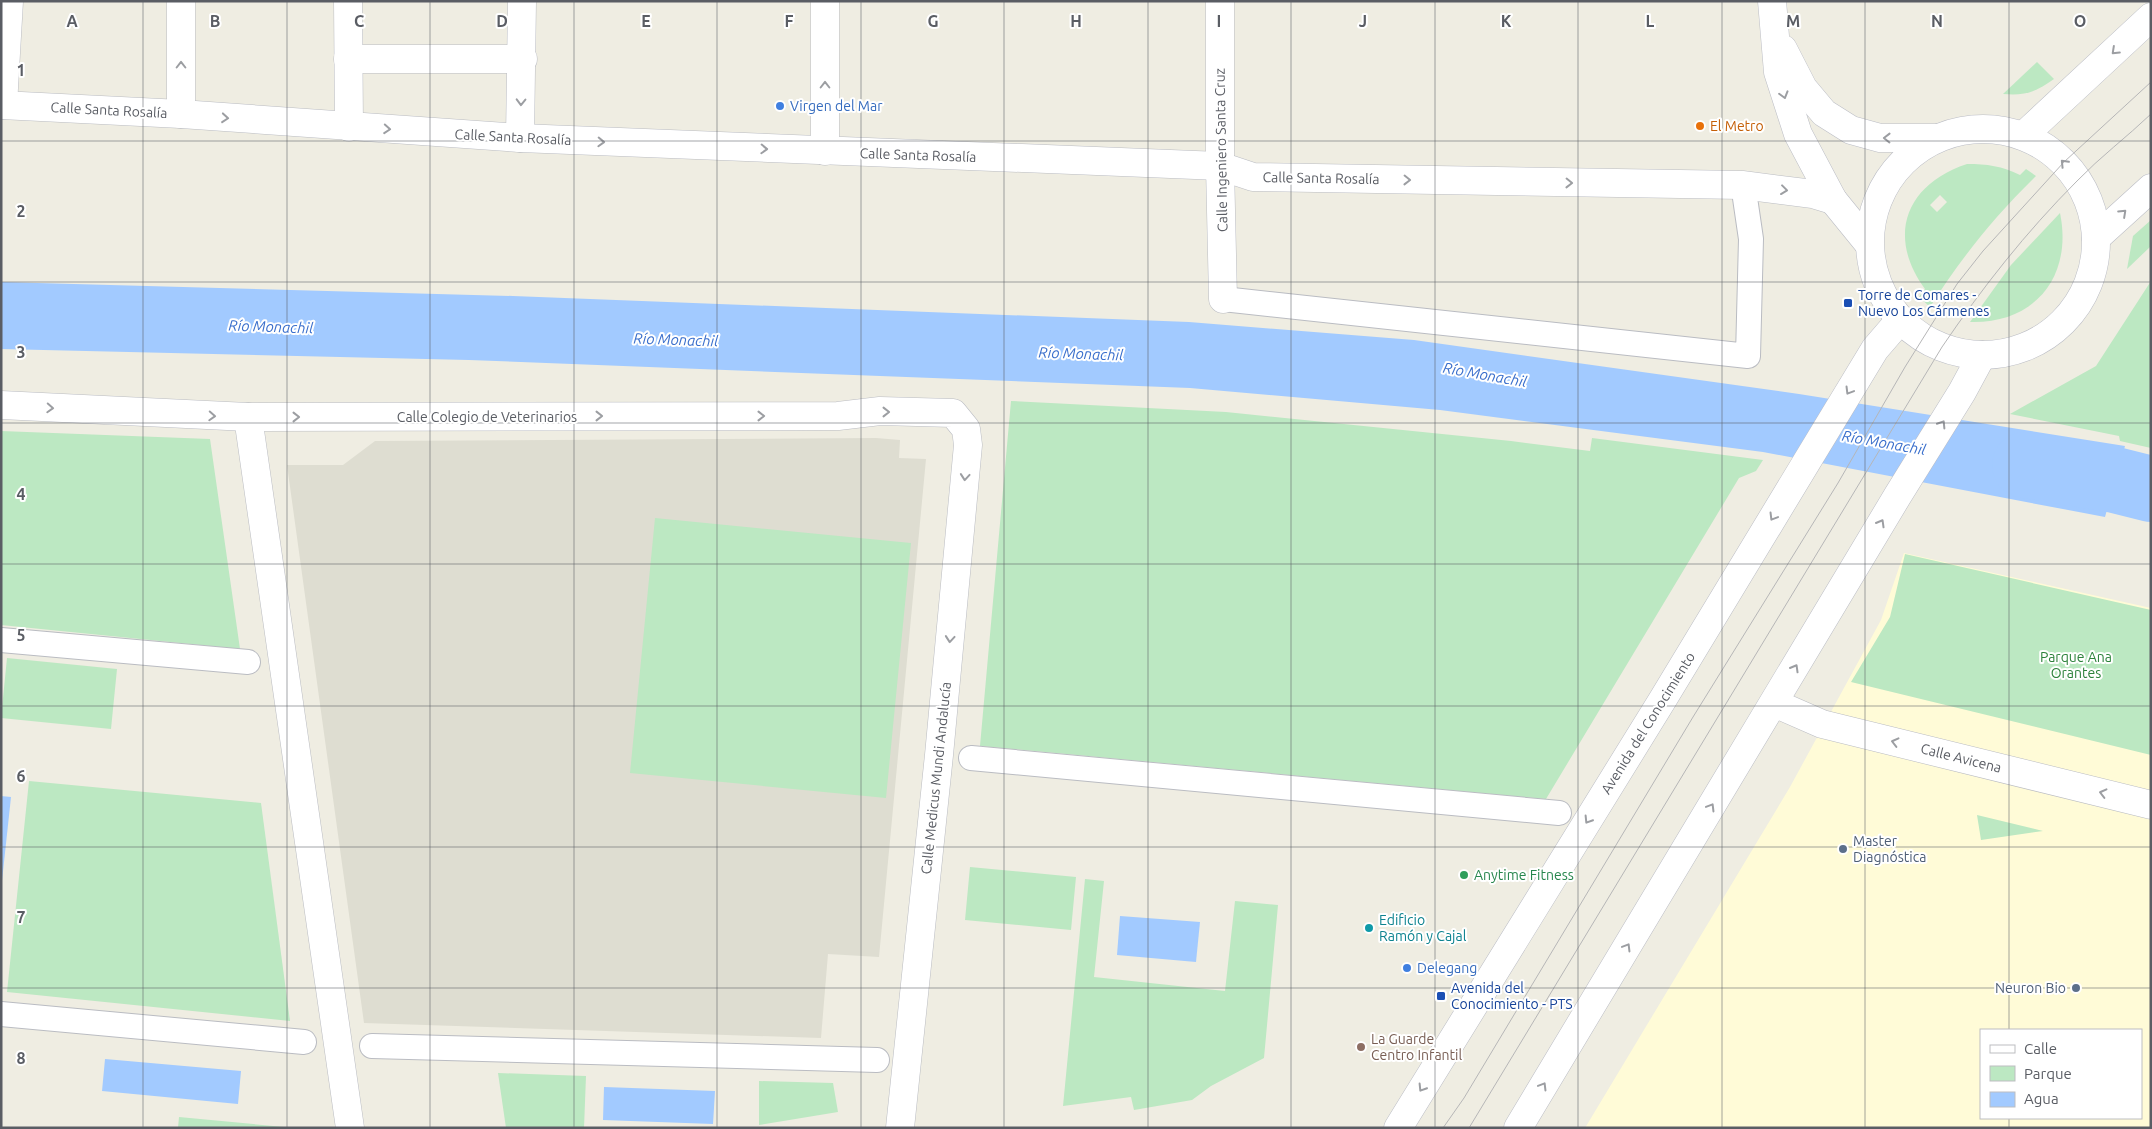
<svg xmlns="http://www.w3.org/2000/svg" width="2152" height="1129" viewBox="0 0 2152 1129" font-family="Ubuntu,sans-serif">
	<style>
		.commercial { fill: #fffbd7; fill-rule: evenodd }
		.education { fill: #deddd1 }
		.green { fill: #bce8c2; fill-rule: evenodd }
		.water { fill: #a2caff }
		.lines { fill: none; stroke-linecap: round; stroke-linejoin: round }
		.river { stroke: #a2caff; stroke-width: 66 }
		.pedestrian-casing { stroke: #babcc2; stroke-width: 26 }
		.minor-casing { stroke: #babcc2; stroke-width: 29 }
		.tertiary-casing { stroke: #babcc2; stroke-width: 29 }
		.secondary-casing { stroke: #bbbdc5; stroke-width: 29 }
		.pedestrian { stroke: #fff; stroke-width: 24 }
		.minor { stroke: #fff; stroke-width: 28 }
		.tertiary { stroke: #fff; stroke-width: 28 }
		.secondary { stroke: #fff; stroke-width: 28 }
		.tram { stroke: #b6b6b7; stroke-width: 1 }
		.oneway { stroke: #9c9ea2 }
		.grid { fill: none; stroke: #5a5d64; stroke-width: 1; stroke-opacity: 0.55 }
		.shop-dot { fill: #3f7fe0; stroke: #fff; stroke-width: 2 }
		.food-dot { fill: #e8710a; stroke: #fff; stroke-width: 2 }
		.transit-dot { fill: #1a4fb4; stroke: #fff; stroke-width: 2 }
		.service-dot { fill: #5c6f8a; stroke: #fff; stroke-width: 2 }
		.leisure-dot { fill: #2e9e5b; stroke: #fff; stroke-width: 2 }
		.culture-dot { fill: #0f9aa8; stroke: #fff; stroke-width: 2 }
		.education-dot { fill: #8d6e63; stroke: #fff; stroke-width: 2 }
		.labels { text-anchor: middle; stroke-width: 4; stroke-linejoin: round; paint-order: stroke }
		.shop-label { font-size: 14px; fill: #366cbe; stroke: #fff; text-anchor: start }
		.street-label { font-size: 14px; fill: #5a5d64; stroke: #fff }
		.food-label { font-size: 14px; fill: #c56008; stroke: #fff; text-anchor: start }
		.transit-label { font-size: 14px; fill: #164399; stroke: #fff; text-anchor: start }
		.park-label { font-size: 14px; fill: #2d823b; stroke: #fff }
		.service-label { font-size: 14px; fill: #4e5e75; stroke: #fff; text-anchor: start }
		.leisure-label { font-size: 14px; fill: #27864d; stroke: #fff; text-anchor: start }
		.culture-label { font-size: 14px; fill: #0d838f; stroke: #fff; text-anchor: start }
		.education-label { font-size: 14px; fill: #785e54; stroke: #fff; text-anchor: start }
		.water-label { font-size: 15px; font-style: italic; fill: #3a6fcc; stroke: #fff }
		.grid-label { font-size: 16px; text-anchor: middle; font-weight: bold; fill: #5a5d64; stroke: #fff; stroke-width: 4; stroke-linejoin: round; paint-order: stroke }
	</style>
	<rect width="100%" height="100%" fill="#efede2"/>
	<!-- commercial -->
	<path class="commercial" d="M 1904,553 L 2151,608 L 2151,1128 L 1585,1128 L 1790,787 L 1881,620 ZM 1981,1030 L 2141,1030 L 2141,1118 L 1981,1118 Z"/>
	<!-- education -->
	<path class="education" d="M 876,438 L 900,440 L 899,458 L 926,459 L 879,957 L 828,954 L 821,1038 L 364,1023 L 287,465 L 343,465 L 375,441 Z"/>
	<!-- green -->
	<g class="green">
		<path d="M 2037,62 L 2054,79 C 2036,92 2025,96 2003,94 Z"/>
		<path d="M 1967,164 C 1987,164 2002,166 2020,175 L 2026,169 L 2036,176 C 1993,218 1962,257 1930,307 L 1919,297 L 1925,289 C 1886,236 1906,184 1967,164 ZM 1940,195 L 1947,202 L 1937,212 L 1930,205 Z"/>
		<path d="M 2060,213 C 2073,276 2035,324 1970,322 L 2011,265 Z"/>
		<path d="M 2151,220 L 2151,246 L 2127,269 L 2133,236 Z"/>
		<path d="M 2151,281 L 2151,448 L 2120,441 L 2119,436 L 2010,414 L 2096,366 Z"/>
		<path d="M 1011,401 L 1226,412 L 1511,441 L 1590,451 L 1592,438 L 1763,460 L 1756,471 L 1739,478 L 1546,799 L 980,746 Z"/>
		<path d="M 1,431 L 210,439 L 240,649 L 1,625 Z"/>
		<path d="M 655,518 L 911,543 L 886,798 L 630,773 Z"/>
		<path d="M 1905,554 L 2151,610 L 2151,755 L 1851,682 L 1890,617 Z"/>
		<path d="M 7,658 L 117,669 L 111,729 L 1,718 Z"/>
		<path d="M 29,781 L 261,803 L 290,1021 L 7,992 Z"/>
		<path d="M 1977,815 L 2043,831 L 1981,840 Z"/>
		<path d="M 970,867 L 1076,877 L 1071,930 L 965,920 Z"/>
		<path d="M 1085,879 L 1104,881 L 1094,977 L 1225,991 L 1235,901 L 1278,905 L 1264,1058 L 1211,1086 L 1192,1100 L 1134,1110 L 1131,1097 L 1063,1106 Z"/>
		<path d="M 498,1073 L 586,1076 L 584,1128 L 506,1128 Z"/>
		<path d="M 759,1081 L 833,1083 L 838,1112 L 759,1125 Z"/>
		<path d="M 179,1117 L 284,1127 L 284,1128 L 178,1128 Z"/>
	</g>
	<!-- water -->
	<g class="water">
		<path d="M 1,282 L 513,296 L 1189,322 L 1414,340 L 1799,394 L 2125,446 L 2105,517 L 1763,452 L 1440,410 L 1190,388 L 469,360 L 1,349 Z"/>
		<path d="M 1,796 L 11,797 L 1,890 Z"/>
		<path d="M 1120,916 L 1200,922 L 1196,962 L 1117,955 Z"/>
		<path d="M 105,1059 L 241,1071 L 238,1104 L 102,1091 Z"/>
		<path d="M 604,1087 L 715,1091 L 713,1124 L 603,1120 Z"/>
	</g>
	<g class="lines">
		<!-- river -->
		<path class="river" d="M 2025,465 L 2115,480 L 2151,489"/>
		<defs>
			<g id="pedestrian">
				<path d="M 1223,299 L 1748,356 L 1751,239 L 1745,198"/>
				<path d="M 1,640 L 248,662"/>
				<path d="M 971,758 L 1559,813"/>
				<path d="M 1,1014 L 304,1042"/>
				<path d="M 372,1046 L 877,1060"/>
			</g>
			<g id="minor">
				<path d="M 181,1 L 181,114"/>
				<path d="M 348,1 L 349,127"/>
				<path d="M 1220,1 L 1220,166 L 1223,299"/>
				<path d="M 348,59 L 523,59"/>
				<path d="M 3,105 L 9,1"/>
				<path d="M 520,138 L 522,1"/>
				<path d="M 248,417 L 350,1128"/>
			</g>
			<g id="tertiary">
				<path d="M 1,105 L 181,114 L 520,138 L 1220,166 L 1253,177 L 1742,185 L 1813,194 L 1833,200"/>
				<path d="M 825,151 L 825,1"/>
				<path d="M 1,405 L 248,417 L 838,416 L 880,411 L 953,413 L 966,429 L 968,445 L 939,755 L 900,1128"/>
				<path d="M 1774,703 L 1822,724 L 2151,805"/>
			</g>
			<g id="secondary">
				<path d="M 1772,1 L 1778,72 L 1798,134 L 1833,200 L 1868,243"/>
				<path d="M 1783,49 L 1803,88 L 1824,113 L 1851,130 L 1880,138 L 1936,138"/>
				<circle cx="1983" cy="242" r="113"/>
				<path d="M 2023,136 L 2151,17"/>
				<path d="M 2096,238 L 2151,188"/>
				<path d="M 1398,1128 L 1663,699 L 1875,349 L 1900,320"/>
				<path d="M 1518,1128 L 1898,495 L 1962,392 L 1982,355"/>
			</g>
		</defs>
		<!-- pedestrian casing -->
		<use href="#pedestrian" class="pedestrian-casing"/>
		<!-- minor casing -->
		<use href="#minor" class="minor-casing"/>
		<!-- tertiary casing -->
		<use href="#tertiary" class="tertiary-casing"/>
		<!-- secondary casing -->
		<use href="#secondary" class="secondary-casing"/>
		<!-- pedestrian -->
		<use href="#pedestrian" class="pedestrian"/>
		<!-- minor -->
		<use href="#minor" class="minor"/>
		<!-- tertiary -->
		<use href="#tertiary" class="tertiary"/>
		<!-- secondary -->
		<use href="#secondary" class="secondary"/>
		<!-- tram -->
		<g class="tram">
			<path d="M 1443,1128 L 1464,1098 L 1693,717 L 1838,483 L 1905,367 L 1957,284 L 1983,251 L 2064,162 L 2151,82"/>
			<path d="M 1469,1128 L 1942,347 C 1982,288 2026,232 2077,181 C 2100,157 2127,137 2151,114"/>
		</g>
	</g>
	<!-- one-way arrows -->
	<defs><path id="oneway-chevron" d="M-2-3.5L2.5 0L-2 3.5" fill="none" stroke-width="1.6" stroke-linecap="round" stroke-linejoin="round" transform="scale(1.25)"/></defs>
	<g class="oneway">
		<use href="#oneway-chevron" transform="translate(2115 51) rotate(137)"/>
		<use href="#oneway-chevron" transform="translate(181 65) rotate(-90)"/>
		<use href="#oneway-chevron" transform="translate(825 85) rotate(-90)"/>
		<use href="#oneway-chevron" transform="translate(1784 95) rotate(74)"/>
		<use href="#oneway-chevron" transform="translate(521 102) rotate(91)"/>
		<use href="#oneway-chevron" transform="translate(225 118) rotate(5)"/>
		<use href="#oneway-chevron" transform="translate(387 129) rotate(4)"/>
		<use href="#oneway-chevron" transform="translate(1887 138) rotate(-179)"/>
		<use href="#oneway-chevron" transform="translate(601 142) rotate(2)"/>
		<use href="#oneway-chevron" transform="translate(764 149) rotate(2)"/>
		<use href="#oneway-chevron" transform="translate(2064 163) rotate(-134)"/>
		<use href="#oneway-chevron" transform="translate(1407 180) rotate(1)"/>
		<use href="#oneway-chevron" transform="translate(1569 183) rotate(1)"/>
		<use href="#oneway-chevron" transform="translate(1784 190) rotate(7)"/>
		<use href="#oneway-chevron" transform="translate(2123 213) rotate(-43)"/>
		<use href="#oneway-chevron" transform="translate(1849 391) rotate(121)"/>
		<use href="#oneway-chevron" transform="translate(50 408) rotate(3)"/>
		<use href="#oneway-chevron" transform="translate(886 412)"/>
		<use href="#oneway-chevron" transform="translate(212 416) rotate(3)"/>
		<use href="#oneway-chevron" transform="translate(599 416)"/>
		<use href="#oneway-chevron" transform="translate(761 416)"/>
		<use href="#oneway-chevron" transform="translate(296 417)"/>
		<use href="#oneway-chevron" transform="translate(1942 424) rotate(-58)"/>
		<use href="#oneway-chevron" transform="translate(965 477) rotate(95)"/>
		<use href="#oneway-chevron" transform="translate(1773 517) rotate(121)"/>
		<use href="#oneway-chevron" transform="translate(1881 523) rotate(-60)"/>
		<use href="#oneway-chevron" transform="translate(950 639) rotate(95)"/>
		<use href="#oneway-chevron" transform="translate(1795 668) rotate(-60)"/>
		<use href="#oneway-chevron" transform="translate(1895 742) rotate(-166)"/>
		<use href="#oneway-chevron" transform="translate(2103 793) rotate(-166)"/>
		<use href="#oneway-chevron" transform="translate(1711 807) rotate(-59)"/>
		<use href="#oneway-chevron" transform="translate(1588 820) rotate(122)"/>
		<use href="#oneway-chevron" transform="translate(1627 947) rotate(-59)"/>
		<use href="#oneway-chevron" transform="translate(1543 1086) rotate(-59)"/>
		<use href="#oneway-chevron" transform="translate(1422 1088) rotate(122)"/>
	</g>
	<!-- grid -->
	<path class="grid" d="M 143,1 L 143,1128M 287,1 L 287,1128M 430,1 L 430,1128M 574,1 L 574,1128M 717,1 L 717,1128M 861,1 L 861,1128M 1004,1 L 1004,1128M 1148,1 L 1148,1128M 1291,1 L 1291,1128M 1435,1 L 1435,1128M 1578,1 L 1578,1128M 1722,1 L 1722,1128M 1865,1 L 1865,1128M 2009,1 L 2009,1030M 1,141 L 2151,141M 1,282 L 2151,282M 1,423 L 2151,423M 1,564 L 2151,564M 1,706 L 2151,706M 1,847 L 2151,847M 1,988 L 2151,988M 2009,1118 L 2009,1128"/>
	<!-- markers -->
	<g class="shop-dot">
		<circle cx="780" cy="106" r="5"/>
		<circle cx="1407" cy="968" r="5"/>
	</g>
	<circle class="food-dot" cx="1700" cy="126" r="5"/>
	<g class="transit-dot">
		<rect x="1843" y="298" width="10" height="10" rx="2.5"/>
		<rect x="1436" y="991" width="10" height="10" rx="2.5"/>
	</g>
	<g class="service-dot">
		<circle cx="1843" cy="849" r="5"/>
		<circle cx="2076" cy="988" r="5"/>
	</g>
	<circle class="leisure-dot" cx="1464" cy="875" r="5"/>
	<circle class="culture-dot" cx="1369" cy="928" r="5"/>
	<circle class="education-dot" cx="1361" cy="1047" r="5"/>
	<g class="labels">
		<!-- shop labels -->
		<g class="shop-label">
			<text x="790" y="111">Virgen del Mar</text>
			<text x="1417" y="973">Delegang</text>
		</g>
		<!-- street labels -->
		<g class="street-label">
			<text transform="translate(109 110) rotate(3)" y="5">Calle Santa Rosalía</text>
			<text transform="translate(513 137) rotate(3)" y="5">Calle Santa Rosalía</text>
			<text transform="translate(1221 150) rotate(-91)" y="5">Calle Ingeniero Santa Cruz</text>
			<text transform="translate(918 155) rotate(2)" y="5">Calle Santa Rosalía</text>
			<text transform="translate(1321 178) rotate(1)" y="5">Calle Santa Rosalía</text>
			<text x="487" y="422">Calle Colegio de Veterinarios</text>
			<text transform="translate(1648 723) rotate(-58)" y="5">Avenida del Conocimiento</text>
			<text transform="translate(1961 758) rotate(14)" y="5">Calle Avicena</text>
			<text transform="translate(936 778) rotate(-84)" y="5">Calle Medicus Mundi Andalucía</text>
		</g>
		<!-- food labels -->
		<g class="food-label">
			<text x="1710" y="131">El Metro</text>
		</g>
		<!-- transit labels -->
		<g class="transit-label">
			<text x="1858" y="300">Torre de Comares -<tspan x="1858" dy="16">Nuevo Los Cármenes</tspan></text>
			<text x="1451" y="993">Avenida del<tspan x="1451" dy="16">Conocimiento - PTS</tspan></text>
		</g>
		<!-- park labels -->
		<g class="park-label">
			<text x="2076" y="662">Parque Ana<tspan x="2076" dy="16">Orantes</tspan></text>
		</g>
		<!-- service labels -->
		<g class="service-label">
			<text x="1853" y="846">Master<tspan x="1853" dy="16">Diagnóstica</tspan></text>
			<text x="2066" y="993" text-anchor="end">Neuron Bio</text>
		</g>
		<!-- leisure labels -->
		<g class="leisure-label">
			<text x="1474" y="880">Anytime Fitness</text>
		</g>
		<!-- culture labels -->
		<g class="culture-label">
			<text x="1379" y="925">Edificio<tspan x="1379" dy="16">Ramón y Cajal</tspan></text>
		</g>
		<!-- education labels -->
		<g class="education-label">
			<text x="1371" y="1044">La Guarde<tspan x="1371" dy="16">Centro Infantil</tspan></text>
		</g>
		<!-- water labels -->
		<g class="water-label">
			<text transform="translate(271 327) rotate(2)" y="5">Río Monachil</text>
			<text transform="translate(676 340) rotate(2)" y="5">Río Monachil</text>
			<text transform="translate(1081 354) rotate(2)" y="5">Río Monachil</text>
			<text transform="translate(1485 375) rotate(10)" y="5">Río Monachil</text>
			<text transform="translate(1884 443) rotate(10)" y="5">Río Monachil</text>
		</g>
	</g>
	<g class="grid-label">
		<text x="72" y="27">A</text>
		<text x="215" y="27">B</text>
		<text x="359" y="27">C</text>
		<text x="502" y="27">D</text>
		<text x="646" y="27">E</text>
		<text x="789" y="27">F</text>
		<text x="933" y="27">G</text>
		<text x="1076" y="27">H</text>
		<text x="1219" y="27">I</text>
		<text x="1363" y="27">J</text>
		<text x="1506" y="27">K</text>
		<text x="1650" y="27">L</text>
		<text x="1793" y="27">M</text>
		<text x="1937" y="27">N</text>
		<text x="2080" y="27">O</text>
		<text x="21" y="76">1</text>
		<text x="21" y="217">2</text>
		<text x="21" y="358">3</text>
		<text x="21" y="500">4</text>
		<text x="21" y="641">5</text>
		<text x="21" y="782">6</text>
		<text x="21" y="923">7</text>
		<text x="21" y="1064">8</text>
	</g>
	<!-- border -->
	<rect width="2152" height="1129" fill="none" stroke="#5a5d64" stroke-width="5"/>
	<!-- legend -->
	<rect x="1980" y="1029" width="162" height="90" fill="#ffffff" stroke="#bdbec1"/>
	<rect x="1990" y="1045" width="25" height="8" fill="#ffffff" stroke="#bdbec1"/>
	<text x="2024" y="1054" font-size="15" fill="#5a5d64">Calle</text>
	<rect x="1990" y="1066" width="25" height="15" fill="#bce8c2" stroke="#bdbec1"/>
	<text x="2024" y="1079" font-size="15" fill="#5a5d64">Parque</text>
	<rect x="1990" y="1092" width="25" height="15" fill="#a2caff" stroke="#bdbec1"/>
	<text x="2024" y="1104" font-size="15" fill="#5a5d64">Agua</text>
</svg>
